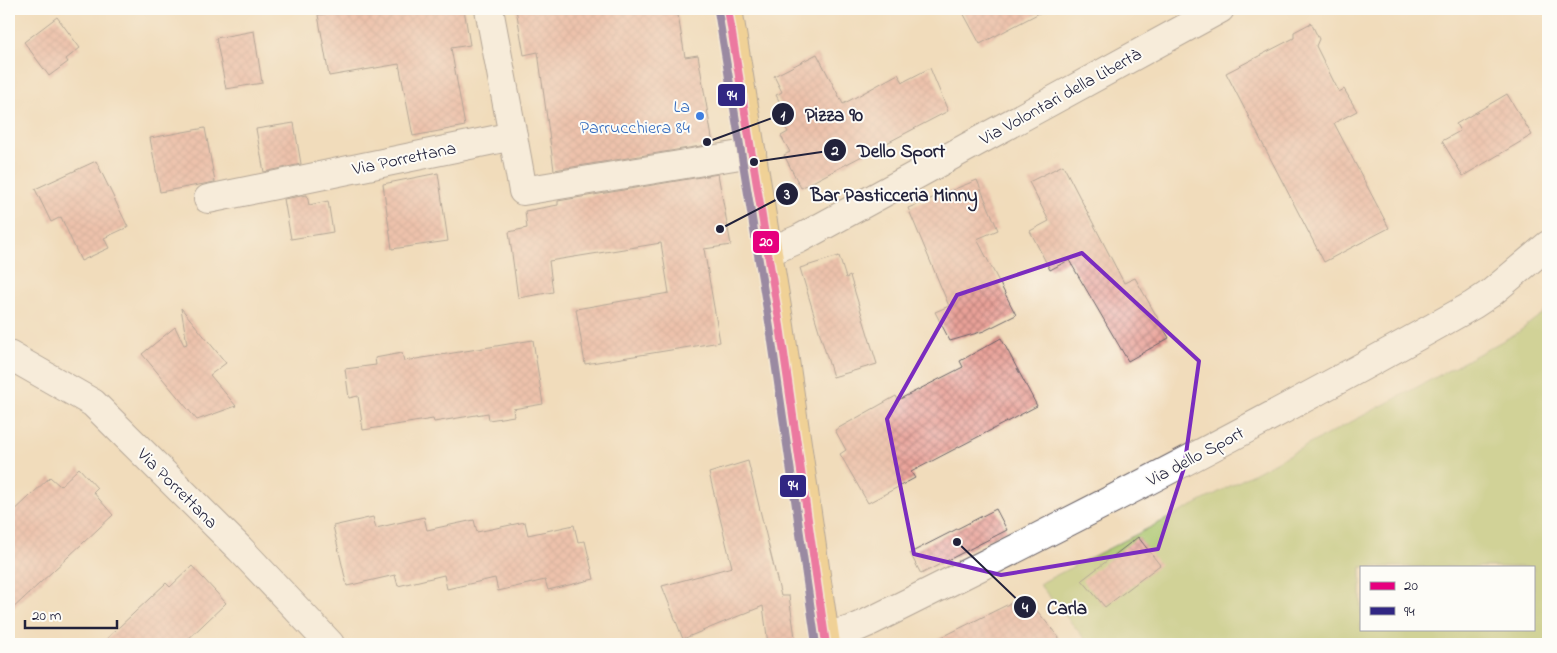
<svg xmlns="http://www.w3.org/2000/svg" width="1557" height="653" viewBox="0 0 1557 653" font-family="'Indie Flower',sans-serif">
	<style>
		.green { fill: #aac56c; stroke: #667454; fill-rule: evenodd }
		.building { fill: url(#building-cross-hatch) }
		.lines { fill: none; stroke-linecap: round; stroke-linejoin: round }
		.minor-casing { stroke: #6a6368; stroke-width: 30 }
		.primary-casing { stroke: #6a6368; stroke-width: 30 }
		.minor { stroke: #fff; stroke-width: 28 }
		.primary { stroke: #f0c469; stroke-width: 28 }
		.bus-1-casing { stroke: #fdfcf7; stroke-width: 11 }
		.bus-2-casing { stroke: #fdfcf7; stroke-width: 11 }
		.bus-1 { stroke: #e6007e; stroke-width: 8 }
		.bus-2 { stroke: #312783; stroke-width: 8 }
		.marked { fill: none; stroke: #7b2cbf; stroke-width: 4; stroke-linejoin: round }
		.shop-dot { fill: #3f7fe0; stroke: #fdfcf7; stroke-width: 2 }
		.labels { text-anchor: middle; stroke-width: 4; stroke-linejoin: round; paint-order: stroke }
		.street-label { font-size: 18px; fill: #22223b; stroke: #fdfcf7 }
		.shop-label { font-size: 18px; fill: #366cbe; stroke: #fdfcf7; text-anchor: end }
		.leader { fill: none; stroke: #22223b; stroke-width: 2 }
		.callout-dot { fill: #22223b; stroke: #fdfcf7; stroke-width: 2 }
		.mark-label { font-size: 15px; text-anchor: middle; font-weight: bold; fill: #fff }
		.callout-label { font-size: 19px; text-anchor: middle; font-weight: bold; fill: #22223b; stroke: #fdfcf7; stroke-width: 4; stroke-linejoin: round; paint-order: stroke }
		.line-badge { stroke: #fdfcf7; stroke-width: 2 }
		.badge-label { font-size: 14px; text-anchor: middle; font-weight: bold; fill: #fff }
	</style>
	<defs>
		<pattern id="building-cross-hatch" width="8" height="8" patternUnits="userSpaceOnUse" patternTransform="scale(1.25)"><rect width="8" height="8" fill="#e9a198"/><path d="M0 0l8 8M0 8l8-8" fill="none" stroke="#bc837d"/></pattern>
	</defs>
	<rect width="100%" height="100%" fill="#fdfcf7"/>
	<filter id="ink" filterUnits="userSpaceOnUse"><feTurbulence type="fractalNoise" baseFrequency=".02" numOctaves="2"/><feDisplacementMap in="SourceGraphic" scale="10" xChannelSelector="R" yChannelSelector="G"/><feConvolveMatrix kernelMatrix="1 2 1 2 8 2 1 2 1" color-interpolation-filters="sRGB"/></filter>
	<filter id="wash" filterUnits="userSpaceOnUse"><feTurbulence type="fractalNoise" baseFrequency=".0096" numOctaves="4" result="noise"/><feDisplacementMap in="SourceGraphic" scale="20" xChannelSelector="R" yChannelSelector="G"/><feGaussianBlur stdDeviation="1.12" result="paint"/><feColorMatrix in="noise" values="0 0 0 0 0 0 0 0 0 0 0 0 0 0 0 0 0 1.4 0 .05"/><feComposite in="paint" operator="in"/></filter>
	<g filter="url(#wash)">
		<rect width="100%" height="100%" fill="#f1dcbb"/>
		<!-- green -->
		<path class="green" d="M 1548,309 L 1548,644 L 1089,644 L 1039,584 L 1198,503 L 1436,377 L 1517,333 ZM 1361,567 L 1533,567 L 1533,629 L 1361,629 Z"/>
		<g id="blocks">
			<!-- building -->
			<g class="building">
				<path d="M 353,9 L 464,9 L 470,45 L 451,48 L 465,126 L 413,136 L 399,64 L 329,76 L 318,15 Z"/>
				<path d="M 516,9 L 677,9 L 685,57 L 698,55 L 713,144 L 554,170 L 538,52 L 524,55 Z"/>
				<path d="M 961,9 L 1047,9 L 980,44 Z"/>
				<path d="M 57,17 L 80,48 L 66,59 L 68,62 L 49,76 L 24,42 Z"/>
				<path d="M 1311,23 L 1319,39 L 1316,46 L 1339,92 L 1344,89 L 1357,111 L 1334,123 L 1389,228 L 1324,262 L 1226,73 L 1294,38 L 1294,32 Z"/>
				<path d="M 254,31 L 262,83 L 226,89 L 216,38 Z"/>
				<path d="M 817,54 L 843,104 L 898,74 L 903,82 L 930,68 L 948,111 L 801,188 L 784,155 L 790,152 L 781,136 L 788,132 L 779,116 L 785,112 L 776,95 L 782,92 L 774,76 Z"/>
				<path d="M 1507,94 L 1532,135 L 1463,176 L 1442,141 L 1460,131 L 1456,124 Z"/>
				<path d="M 294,123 L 301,164 L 264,172 L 256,129 Z"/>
				<path d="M 205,128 L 215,182 L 160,192 L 150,138 Z"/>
				<path d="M 96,161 L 128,227 L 104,238 L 109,248 L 81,261 L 61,217 L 51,222 L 35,189 Z"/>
				<path d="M 1063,165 L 1124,283 L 1135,278 L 1169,338 L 1128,361 L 1069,260 L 1050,270 L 1030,231 L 1049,221 L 1029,182 Z"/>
				<path d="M 438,173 L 448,241 L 392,249 L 383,184 Z"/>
				<path d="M 718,174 L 731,245 L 704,249 L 720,342 L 585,364 L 576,309 L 669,293 L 661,243 L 549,261 L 553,292 L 518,298 L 509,232 L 527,228 L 525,211 L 558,205 L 558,201 Z"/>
				<path d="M 977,180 L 998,230 L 977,239 L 1016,315 L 984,331 L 950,341 L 935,312 L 949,306 L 908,208 Z"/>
				<path d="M 307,195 L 309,205 L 328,201 L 333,232 L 291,239 L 284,199 Z"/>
				<path d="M 839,256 L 846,278 L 850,276 L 877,364 L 833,377 L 800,268 Z"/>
				<path d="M 181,308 L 226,363 L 210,375 L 236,406 L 197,420 L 142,354 L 175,327 L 184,345 L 187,344 Z"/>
				<path d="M 1001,338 L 1037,406 L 911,472 L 915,478 L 868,503 L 840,454 L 846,450 L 835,430 L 896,396 L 898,400 L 963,367 L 960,361 Z"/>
				<path d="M 533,340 L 543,404 L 513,409 L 514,416 L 489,420 L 488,413 L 434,422 L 433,419 L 363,430 L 358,396 L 349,398 L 345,369 L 376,365 L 375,358 L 402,353 L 404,361 Z"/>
				<path d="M 748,461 L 781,596 L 789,596 L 796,644 L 768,644 L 763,606 L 683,639 L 662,586 L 732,567 L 709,473 Z"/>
				<path d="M 79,468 L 97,488 L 93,492 L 113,515 L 9,612 L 9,516 L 50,477 L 60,486 Z"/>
				<path d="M 996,509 L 1007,530 L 921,574 L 910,553 Z"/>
				<path d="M 373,517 L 376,528 L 424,517 L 427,530 L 474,520 L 477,532 L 525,522 L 528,535 L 574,525 L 578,542 L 585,541 L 594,579 L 548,590 L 545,580 L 498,591 L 495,578 L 447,589 L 444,575 L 398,586 L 395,575 L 347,586 L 333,526 Z"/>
				<path d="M 1138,537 L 1160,565 L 1105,607 L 1082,580 Z"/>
				<path d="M 192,566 L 226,603 L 183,644 L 101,644 L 166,583 L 170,587 Z"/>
				<path d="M 1025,596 L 1064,644 L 928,644 Z"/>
			</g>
		</g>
	</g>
	<g filter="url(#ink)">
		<use href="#blocks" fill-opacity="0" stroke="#6a6368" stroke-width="1"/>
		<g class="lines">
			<defs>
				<g id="minor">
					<path d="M 489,9 L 513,136"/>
					<path d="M 208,199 L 513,136 L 523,191 L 752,153"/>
					<path d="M 768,252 L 799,239 L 1220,9"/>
					<path d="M 9,355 L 93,403 L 240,549 L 330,644"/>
					<path d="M 825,636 L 851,630 L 867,623 C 1071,522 1274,418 1473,305 L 1491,293 L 1548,245"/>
				</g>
				<path id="primary" d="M 728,9 L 780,326 L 826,644"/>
			</defs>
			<!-- minor casing -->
			<use href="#minor" class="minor-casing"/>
			<!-- primary casing -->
			<use href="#primary" class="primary-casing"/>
			<!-- minor -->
			<use href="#minor" class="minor"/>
			<!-- primary -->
			<use href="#primary" class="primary"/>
			<defs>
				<path id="bus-1" d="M 728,9 L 780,326 L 826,644"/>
				<path id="bus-2" d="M 718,11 L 770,328 L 816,644"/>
			</defs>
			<!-- bus-1 casing -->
			<use href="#bus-1" class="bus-1-casing"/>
			<!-- bus-2 casing -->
			<use href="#bus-2" class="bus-2-casing"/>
			<!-- bus-1 -->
			<use href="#bus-1" class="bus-1"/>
			<!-- bus-2 -->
			<use href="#bus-2" class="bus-2"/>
		</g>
	</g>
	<!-- marked area -->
	<path d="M0 0H1557V653H0ZM 1082,253 L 1199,361 L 1184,468 L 1158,549 L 1001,575 L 914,554 L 887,419 L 957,295 Z" fill="#f1dcbb" fill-opacity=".55" fill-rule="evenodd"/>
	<path class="marked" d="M 1082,253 L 1199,361 L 1184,468 L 1158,549 L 1001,575 L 914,554 L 887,419 L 957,295 Z"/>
	<!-- markers -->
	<circle class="shop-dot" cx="700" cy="116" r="5"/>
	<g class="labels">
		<!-- street labels -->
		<g class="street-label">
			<text transform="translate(1060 96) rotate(-29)" y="6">Via Volontari della Libertà</text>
			<text transform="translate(404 158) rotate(-12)" y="6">Via Porrettana</text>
			<text transform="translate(1195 456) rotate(-28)" y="6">Via dello Sport</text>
			<text transform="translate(178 488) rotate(45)" y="6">Via Porrettana</text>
		</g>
		<!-- shop labels -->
		<g class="shop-label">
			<text x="690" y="112">La<tspan x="690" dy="21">Parrucchiera 84</tspan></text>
		</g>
	</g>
	<!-- callouts -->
	<path class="leader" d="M707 142L783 114M754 162L835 150M720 229L787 194M957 542L1025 607"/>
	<g class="callout-dot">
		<circle cx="707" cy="142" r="5"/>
		<circle cx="754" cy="162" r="5"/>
		<circle cx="720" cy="229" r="5"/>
		<circle cx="957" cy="542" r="5"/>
		<circle cx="783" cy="114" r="12"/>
		<circle cx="835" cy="150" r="12"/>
		<circle cx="787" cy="194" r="12"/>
		<circle cx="1025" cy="607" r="12"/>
	</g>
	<g class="mark-label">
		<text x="783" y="120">1</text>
		<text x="835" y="155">2</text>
		<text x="787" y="199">3</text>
		<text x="1025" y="612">4</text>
	</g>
	<g class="callout-label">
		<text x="834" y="121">Pizza 90</text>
		<text x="901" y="157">Dello Sport</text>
		<text x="894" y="201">Bar Pasticceria Minny</text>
		<text x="1067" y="614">Carla</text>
	</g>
	<g class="line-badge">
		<rect x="717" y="83" width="29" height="24" rx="5" fill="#312783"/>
		<rect x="752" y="230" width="28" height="24" rx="5" fill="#e6007e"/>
		<rect x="779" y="474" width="28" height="24" rx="5" fill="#312783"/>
	</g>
	<g class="badge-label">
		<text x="732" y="100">94</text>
		<text x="766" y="246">20</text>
		<text x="793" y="490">94</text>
	</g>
	<!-- margin -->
	<rect width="1557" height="653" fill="none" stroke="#fdfcf7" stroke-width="30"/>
	<!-- legend -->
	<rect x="1360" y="566" width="175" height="65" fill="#fdfcf7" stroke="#a5a5ac"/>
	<rect x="1370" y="582" width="25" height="8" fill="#e6007e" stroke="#a5a5ac"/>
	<text x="1404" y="590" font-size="15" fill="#22223b">20</text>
	<rect x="1370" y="607" width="25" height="8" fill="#312783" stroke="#a5a5ac"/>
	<text x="1404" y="616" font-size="15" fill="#22223b">94</text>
	<!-- scale -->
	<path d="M25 620v8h92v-8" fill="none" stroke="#22223b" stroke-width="2.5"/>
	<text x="32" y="620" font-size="15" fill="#22223b" stroke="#fdfcf7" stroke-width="4" paint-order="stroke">20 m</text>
</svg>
